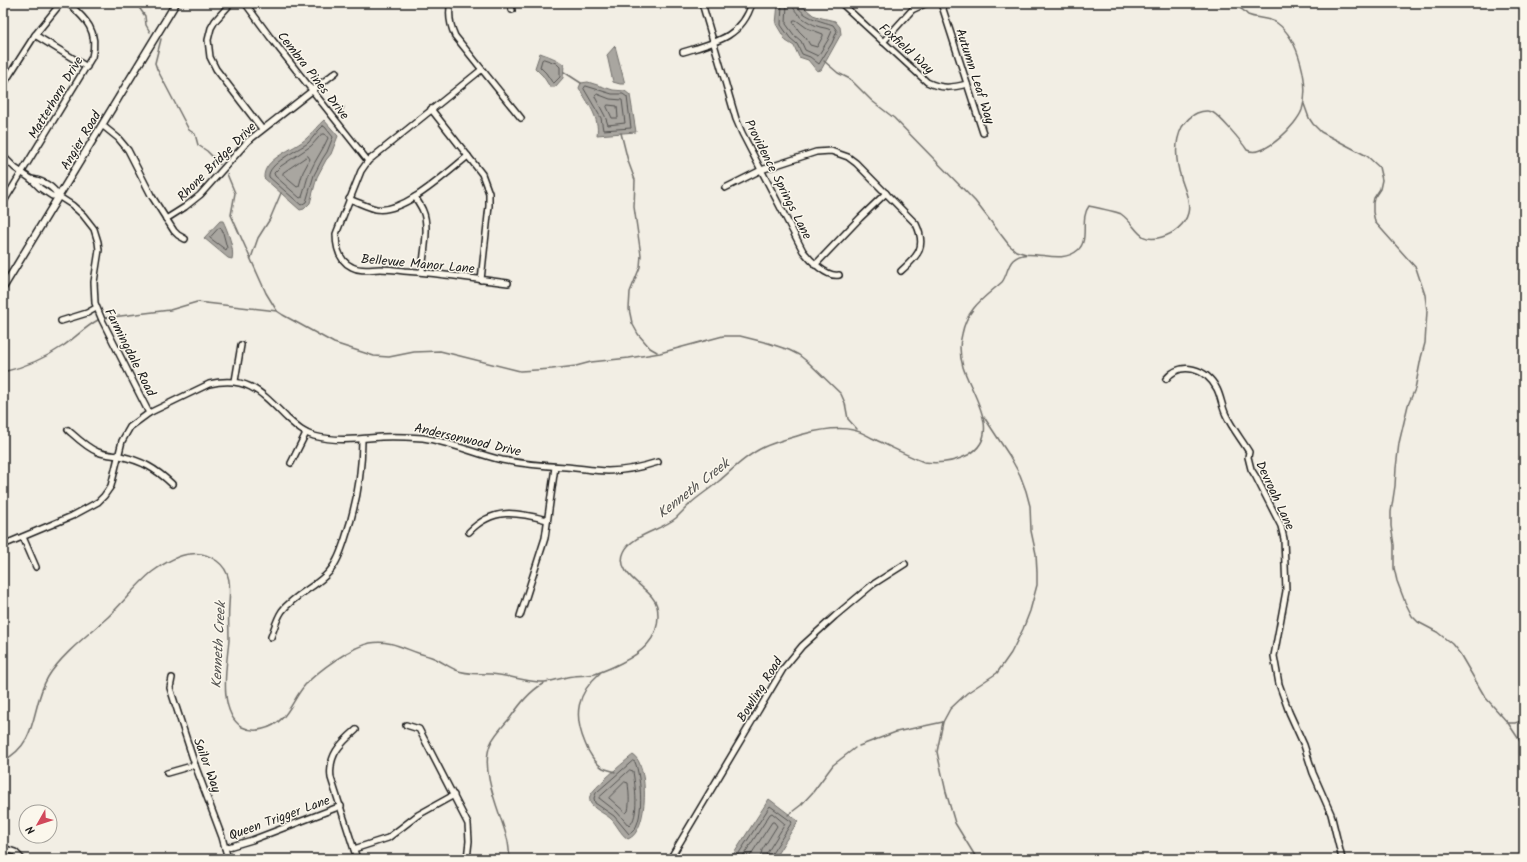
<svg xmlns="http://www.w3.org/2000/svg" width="1527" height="862" viewBox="0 0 1527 862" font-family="Kalam,sans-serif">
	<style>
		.water { fill: #a9a6a0; stroke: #716f6b }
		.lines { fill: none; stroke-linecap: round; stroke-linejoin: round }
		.shore { stroke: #545351; stroke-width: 1 }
		.stream { stroke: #716f6b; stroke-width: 1.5 }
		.minor-casing { stroke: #1c1c1c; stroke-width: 8 }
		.tertiary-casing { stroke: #1c1c1c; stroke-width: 9 }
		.minor { stroke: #fbf7ec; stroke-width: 5 }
		.tertiary { stroke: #fbf7ec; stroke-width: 6 }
		.labels { text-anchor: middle; stroke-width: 3; stroke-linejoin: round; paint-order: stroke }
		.street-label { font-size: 13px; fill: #1c1c1c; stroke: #fbf7ec }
		.water-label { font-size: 14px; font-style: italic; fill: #545351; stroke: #fbf7ec }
	</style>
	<rect width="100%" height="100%" fill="#f2eee4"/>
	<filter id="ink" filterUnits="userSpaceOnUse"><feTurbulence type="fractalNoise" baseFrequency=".025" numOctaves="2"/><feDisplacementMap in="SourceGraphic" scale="8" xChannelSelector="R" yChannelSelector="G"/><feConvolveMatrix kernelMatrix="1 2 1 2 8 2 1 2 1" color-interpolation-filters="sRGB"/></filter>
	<g filter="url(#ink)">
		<!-- water -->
		<g class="water">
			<path d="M 778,3 L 799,3 L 813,15 L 822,18 L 835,21 L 840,27 L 841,34 L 821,70 L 817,71 L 808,60 L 799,57 L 794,46 L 786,41 L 776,24 Z"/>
			<path d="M 615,46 L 625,84 L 620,84 L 613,82 L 607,55 Z"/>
			<path d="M 540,53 C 548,56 558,59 564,65 L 563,78 L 555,87 L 550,87 L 543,76 L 535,68 Z"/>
			<path d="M 588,82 L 613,90 L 625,91 L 630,95 L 636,132 L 597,135 C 600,117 587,102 579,88 L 581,83 Z"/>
			<path d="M 324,120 L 338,136 L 331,154 L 326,160 L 317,177 L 310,203 L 304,209 L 300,210 L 264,178 C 263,158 294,150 307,138 C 313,132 318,125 324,120 Z"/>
			<path d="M 220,221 L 223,221 C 227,229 235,250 232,259 L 228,258 L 204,238 Z"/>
			<path d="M 633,755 C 649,763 649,832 628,839 C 620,834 617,824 610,818 C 604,813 593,809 590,802 C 590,800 589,797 590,796 C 592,789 626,760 633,755 Z"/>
			<path d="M 769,799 L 798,821 L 774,859 L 732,859 L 731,858 Z"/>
		</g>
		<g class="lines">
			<!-- shore -->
			<g class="shore">
				<path d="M 782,3 L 781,25 L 790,38 L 797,44 L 802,54 L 810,57 L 819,64 L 832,43 L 837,31 L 833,25 C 822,21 799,17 797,3"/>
				<path d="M 787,3 L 786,24 L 794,35 L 801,41 L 805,50 L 818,56 L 828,40 L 832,31 C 828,28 824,28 820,27 C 810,24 793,14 792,3"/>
				<path d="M 794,20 L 796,20 L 807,28 L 823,34 L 823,36 L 817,47 L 810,45 L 806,38 L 799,31 L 793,22 Z"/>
				<path d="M 544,59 L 556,63 L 560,67 L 560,77 L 554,83 L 552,82 L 546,73 L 540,67 L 542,60 Z"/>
				<path d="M 586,86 L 612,94 L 623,94 L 627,97 L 631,128 L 603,130 L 601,118 L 584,89 Z"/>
				<path d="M 597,94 L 610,99 L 622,100 L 625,123 L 608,125 L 605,116 L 595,97 Z"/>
				<path d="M 608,105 L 617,106 L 618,118 L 612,118 L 607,107 Z"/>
				<path d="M 323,126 L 325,127 L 333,137 L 327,152 L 323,158 L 314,175 L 306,202 L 301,205 L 269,177 C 267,164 298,150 308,143 C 313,138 317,131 323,126 Z"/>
				<path d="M 322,134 L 325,134 L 328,138 C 323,150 315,160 310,172 C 306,180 305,189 302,197 L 300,198 L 275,176 L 274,173 L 281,166 L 311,146 Z"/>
				<path d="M 308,156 L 310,159 L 303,172 L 299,186 L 297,187 L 283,175 L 283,173 Z"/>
				<path d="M 219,228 L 222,229 L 227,248 L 226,250 L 210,238 Z"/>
				<path d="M 633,761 L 635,762 C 641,776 646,827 629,834 L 614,816 L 595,803 L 594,798 L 596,793 Z"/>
				<path d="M 630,770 L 633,771 C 635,785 640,817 629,826 L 617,812 L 599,798 Z"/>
				<path d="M 625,782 L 628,783 C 629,793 630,802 628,811 L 626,813 L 609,798 Z"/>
				<path d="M 735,859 L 770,806 L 792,822 L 771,855 L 771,859"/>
				<path d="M 741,859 L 770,814 L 772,813 L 785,824 L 767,853 L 766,859"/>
				<path d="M 748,859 L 772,822 L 774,822 L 777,826 L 762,850 L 760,859"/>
			</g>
			<!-- stream -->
			<g class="stream">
				<path d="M 136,3 L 145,16 L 146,25 L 150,32"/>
				<path d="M 161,39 L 155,63 L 157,69 L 189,130 L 195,134 L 198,145 L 207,151 L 220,164"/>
				<path d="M 824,61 L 838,73 L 850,79 L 872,101 L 894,118 L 975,201 L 1009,245 L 1016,251 L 1026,254"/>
				<path d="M 564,72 L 581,83"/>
				<path d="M 1304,104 L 1309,118 L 1313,124 L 1321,132 L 1367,156 L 1379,167 L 1382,180 L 1380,189 L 1374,198 L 1373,203 L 1373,212 L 1375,222 L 1416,268 L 1425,295 L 1427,311 L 1425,343 L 1421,358 L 1415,389 L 1408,405 L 1399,443 L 1396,468 L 1395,486 L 1391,512 L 1391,526 L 1394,545 L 1394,568 L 1397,581 L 1405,602 L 1412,616 L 1418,622 L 1437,632 L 1452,644 L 1460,654 L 1485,697 L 1508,723 L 1524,747"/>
				<path d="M 340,114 L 344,107"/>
				<path d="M 621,133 L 628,161 L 635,180 L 634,207 L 641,255 L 640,267 L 630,292 L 629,309 L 632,323 L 638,334 L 650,348 L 657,352"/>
				<path d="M 227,174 L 235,193 L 231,215 L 266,293 L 277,311 L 283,315 L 334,343 L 374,356 L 389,357 L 414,352 L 440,351 L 520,371 L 552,369 L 576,366 L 591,362 L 629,358 L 660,353 L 723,336 L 740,336 L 768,343 L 789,350 L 799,355 L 809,363 L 841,394 L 845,403 L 848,419 L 857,429"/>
				<path d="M 251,258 L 258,238 L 270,219 L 281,193"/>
				<path d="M 104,318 L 170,310 L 197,302 L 277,311"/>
				<path d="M 3,372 C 25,367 44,359 63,346 C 75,338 85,327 98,320"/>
				<path d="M 600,673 C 577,693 573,715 585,743 C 588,752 595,763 603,768 C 607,770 611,770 615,772"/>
				<path d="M 1508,723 L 1515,723 L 1524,720"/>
				<path d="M 859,746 L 896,732 L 943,722"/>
				<path d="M 3,761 C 40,742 30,707 48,677 C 61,655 89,634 108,617 C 123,603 136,585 152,572 C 163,564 177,555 190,554 C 200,552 209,555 217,561 C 232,572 230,588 229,605 C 228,617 229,629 229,640 C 227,664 217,711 242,727 C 248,730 256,731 263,729 C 288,723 291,701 305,685 C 319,670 351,647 370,643 C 389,640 401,647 418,653 C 425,655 431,656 438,660 C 444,663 449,667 456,670 C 467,675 479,673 491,674 C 507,675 523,681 539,682 C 549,683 557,679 567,677 C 576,675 586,676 595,674 C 604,671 613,667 621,663 C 641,653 658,640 658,616 C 658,608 657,603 652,597 C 642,584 615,572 624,552 C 631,535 662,530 676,518 C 681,513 686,508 691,503 C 700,495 710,489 719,481 C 733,469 747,455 764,447 C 777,441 791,438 804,434 C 819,430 837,426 853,430 C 860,431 866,435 872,438 C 889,446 906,455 924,462 C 939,464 954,462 968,455 C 1004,435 971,393 963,367 C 960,357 959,345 962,334 C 967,308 984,298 1002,282 C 1007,276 1007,266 1013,260 C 1029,245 1059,267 1078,250 C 1090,239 1079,219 1089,206 C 1093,207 1118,212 1121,214 C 1138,226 1137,244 1162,237 C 1173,234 1185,225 1188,213 C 1191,201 1184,189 1181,178 C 1176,162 1174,143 1182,127 C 1186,121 1190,116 1197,113 C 1202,111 1207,110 1212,112 C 1220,116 1241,141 1247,150 C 1264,159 1297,124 1302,110 C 1310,85 1299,39 1277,23 C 1268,17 1257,19 1248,15 C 1246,14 1244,10 1241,9 C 1237,5 1232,4 1227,3"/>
				<path d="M 788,815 L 801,805 L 813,792 L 833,765 L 855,748"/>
				<path d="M 510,859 C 509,852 509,844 507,838 C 500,812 480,772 490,745 C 494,735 503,726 510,718 C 520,704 529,692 544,683"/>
				<path d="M 977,859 L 955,823 L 946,792 L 937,752 L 943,722 L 950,709 L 967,693 L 997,673 L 1011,653 L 1023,629 L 1030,611 L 1037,585 L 1037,572 L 1036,554 L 1031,531 L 1030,506 L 1026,491 L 1020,475 L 1009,455 L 984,417"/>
			</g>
			<defs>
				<g id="minor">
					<path d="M 231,3 L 215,21 L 211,28 L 208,40 L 210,57 L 216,69 L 262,129"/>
					<path d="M 245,3 L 270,37 L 368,161"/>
					<path d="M 451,3 C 448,14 450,25 455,36 L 521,118"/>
					<path d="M 510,3 L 512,10"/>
					<path d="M 702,3 L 736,119 L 742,133 L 803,251 C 810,260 827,278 839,275"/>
					<path d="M 841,3 L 927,82 C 941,89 952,88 967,84"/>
					<path d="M 941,3 L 983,133"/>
					<path d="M 35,35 L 87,67"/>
					<path d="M 883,42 L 912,10 L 927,3"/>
					<path d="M 683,52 C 713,43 742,38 752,3"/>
					<path d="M 481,70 L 368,161 L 361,171 L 336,234 C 336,247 339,261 352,267 C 361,272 371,269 380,269 C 388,269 396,270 404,271 C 439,273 474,279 508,283"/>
					<path d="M 3,85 L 35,35 L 61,3"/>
					<path d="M 431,109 L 482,174 L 489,193 L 489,206 L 481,280"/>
					<path d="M 102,125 L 118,138 L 128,150 L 151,195 L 174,231 L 178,235 L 185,239"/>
					<path d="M 3,156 L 15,168 L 31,179 L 40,188 L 52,196 L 58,196 L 72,205 L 83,215 L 94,229 L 98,242 L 99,250 L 94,282 L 95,303 L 102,320 L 149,413"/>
					<path d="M 31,179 C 42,180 54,187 58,196"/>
					<path d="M 725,188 L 761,170 L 816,152 L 831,151 L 848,157 L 856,163 L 916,224 C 927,247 918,256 901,271"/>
					<path d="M 415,197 C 418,202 421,206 423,211 C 430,227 423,255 422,272"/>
					<path d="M 349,199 C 358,202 367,207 376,209 C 404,214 446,173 468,156"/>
					<path d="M 3,203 L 92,57 C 99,31 86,19 68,3"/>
					<path d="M 166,219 L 185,207 L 200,195 L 248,141 L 336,72"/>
					<path d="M 815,265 L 860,218 L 886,193"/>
					<path d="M 61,321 L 87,313 L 96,308"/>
					<path d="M 1166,379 C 1181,360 1207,369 1217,389 C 1221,397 1222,407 1226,415 C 1232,428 1242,440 1249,452 L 1248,457 L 1251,469 L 1256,477 L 1281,526 L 1284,539 L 1286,591 L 1274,656 L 1279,684 L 1289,712 L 1304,745 L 1313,773 L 1331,814 L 1342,859"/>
					<path d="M 235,381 L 241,345"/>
					<path d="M 68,430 C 77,438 87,448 98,452 C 105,455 112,455 120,456 C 142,461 155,468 172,484"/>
					<path d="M 291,463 L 306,433"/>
					<path d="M 469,532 C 493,507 517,512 547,520"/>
					<path d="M 23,537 L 36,567"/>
					<path d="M 3,545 L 72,516 L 98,502 L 104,496 L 111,486 L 122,441 L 130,427 L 149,413 L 209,384 C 248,375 262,393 287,418 C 296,426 303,433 314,436 C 336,442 359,439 381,437 C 395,436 409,437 423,438 C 450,442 476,454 502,460 C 523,464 545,466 566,467 C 580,468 594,471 608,471 C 625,471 642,467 658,462"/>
					<path d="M 520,616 L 545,538 L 555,467"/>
					<path d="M 271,637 C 274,629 277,618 282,611 C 295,594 315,588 329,572 C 337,563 341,551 345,539 C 356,507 362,474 362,440"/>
					<path d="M 172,678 L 170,688 L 195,765 L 222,837 L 228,859"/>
					<path d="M 406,725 L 419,729 L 468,824 L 469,841 L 467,859"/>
					<path d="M 356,730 C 340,744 328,755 331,778 L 357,859"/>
					<path d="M 167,773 L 195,765"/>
					<path d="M 3,848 L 15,852 L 22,859"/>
					<path d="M 225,848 L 252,840 L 341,806"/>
					<path d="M 354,849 L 388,838 L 418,815 L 454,795"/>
					<path d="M 670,859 L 783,669 L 802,646 L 835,616 L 872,585 L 905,564"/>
				</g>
				<path id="tertiary" d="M 3,288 L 176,3"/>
			</defs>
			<!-- minor casing -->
			<use href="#minor" class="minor-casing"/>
			<!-- tertiary casing -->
			<use href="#tertiary" class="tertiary-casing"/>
			<!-- minor -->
			<use href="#minor" class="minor"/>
			<!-- tertiary -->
			<use href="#tertiary" class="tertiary"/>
		</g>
	</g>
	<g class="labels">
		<!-- street labels -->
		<g class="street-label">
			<text transform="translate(907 48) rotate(42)" y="5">Foxfield Way</text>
			<text transform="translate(314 75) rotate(52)" y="5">Cembra Pines Drive</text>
			<text transform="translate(976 76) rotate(72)" y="5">Autumn Leaf Way</text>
			<text transform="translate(55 97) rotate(-59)" y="5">Matterhorn Drive</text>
			<text transform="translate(80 140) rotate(-59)" y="5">Angier Road</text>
			<text transform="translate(216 161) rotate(-45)" y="5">Rhone Bridge Drive</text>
			<text transform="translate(779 179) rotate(63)" y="5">Providence Springs Lane</text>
			<text transform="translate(418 263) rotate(5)" y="5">Bellevue Manor Lane</text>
			<text transform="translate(131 352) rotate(63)" y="5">Farmingdale Road</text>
			<text transform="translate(468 439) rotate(13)" y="5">Andersonwood Drive</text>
			<text transform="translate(1276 495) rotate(65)" y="5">Devroah Lane</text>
			<text transform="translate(759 689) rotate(-58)" y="5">Bowling Road</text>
			<text transform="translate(208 765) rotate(70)" y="5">Sailor Way</text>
			<text transform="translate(279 817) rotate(-20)" y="5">Queen Trigger Lane</text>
		</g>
		<!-- water labels -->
		<g class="water-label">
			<text transform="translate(693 488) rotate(-38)" y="5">Kenneth Creek</text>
			<text transform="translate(218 645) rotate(-87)" y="5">Kenneth Creek</text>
		</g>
	</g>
	<!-- margin -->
	<rect width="1527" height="862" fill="none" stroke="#fbf7ec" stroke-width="16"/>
	<rect x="8" y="8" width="1511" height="846" fill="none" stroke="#1c1c1c" stroke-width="1.5" filter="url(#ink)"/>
	<!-- north arrow -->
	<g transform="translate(38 824) rotate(231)"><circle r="19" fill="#fbf7ec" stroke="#a29f99"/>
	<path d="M0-3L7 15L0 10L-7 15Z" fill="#d1495b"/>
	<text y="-6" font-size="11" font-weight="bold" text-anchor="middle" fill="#1c1c1c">N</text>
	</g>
</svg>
